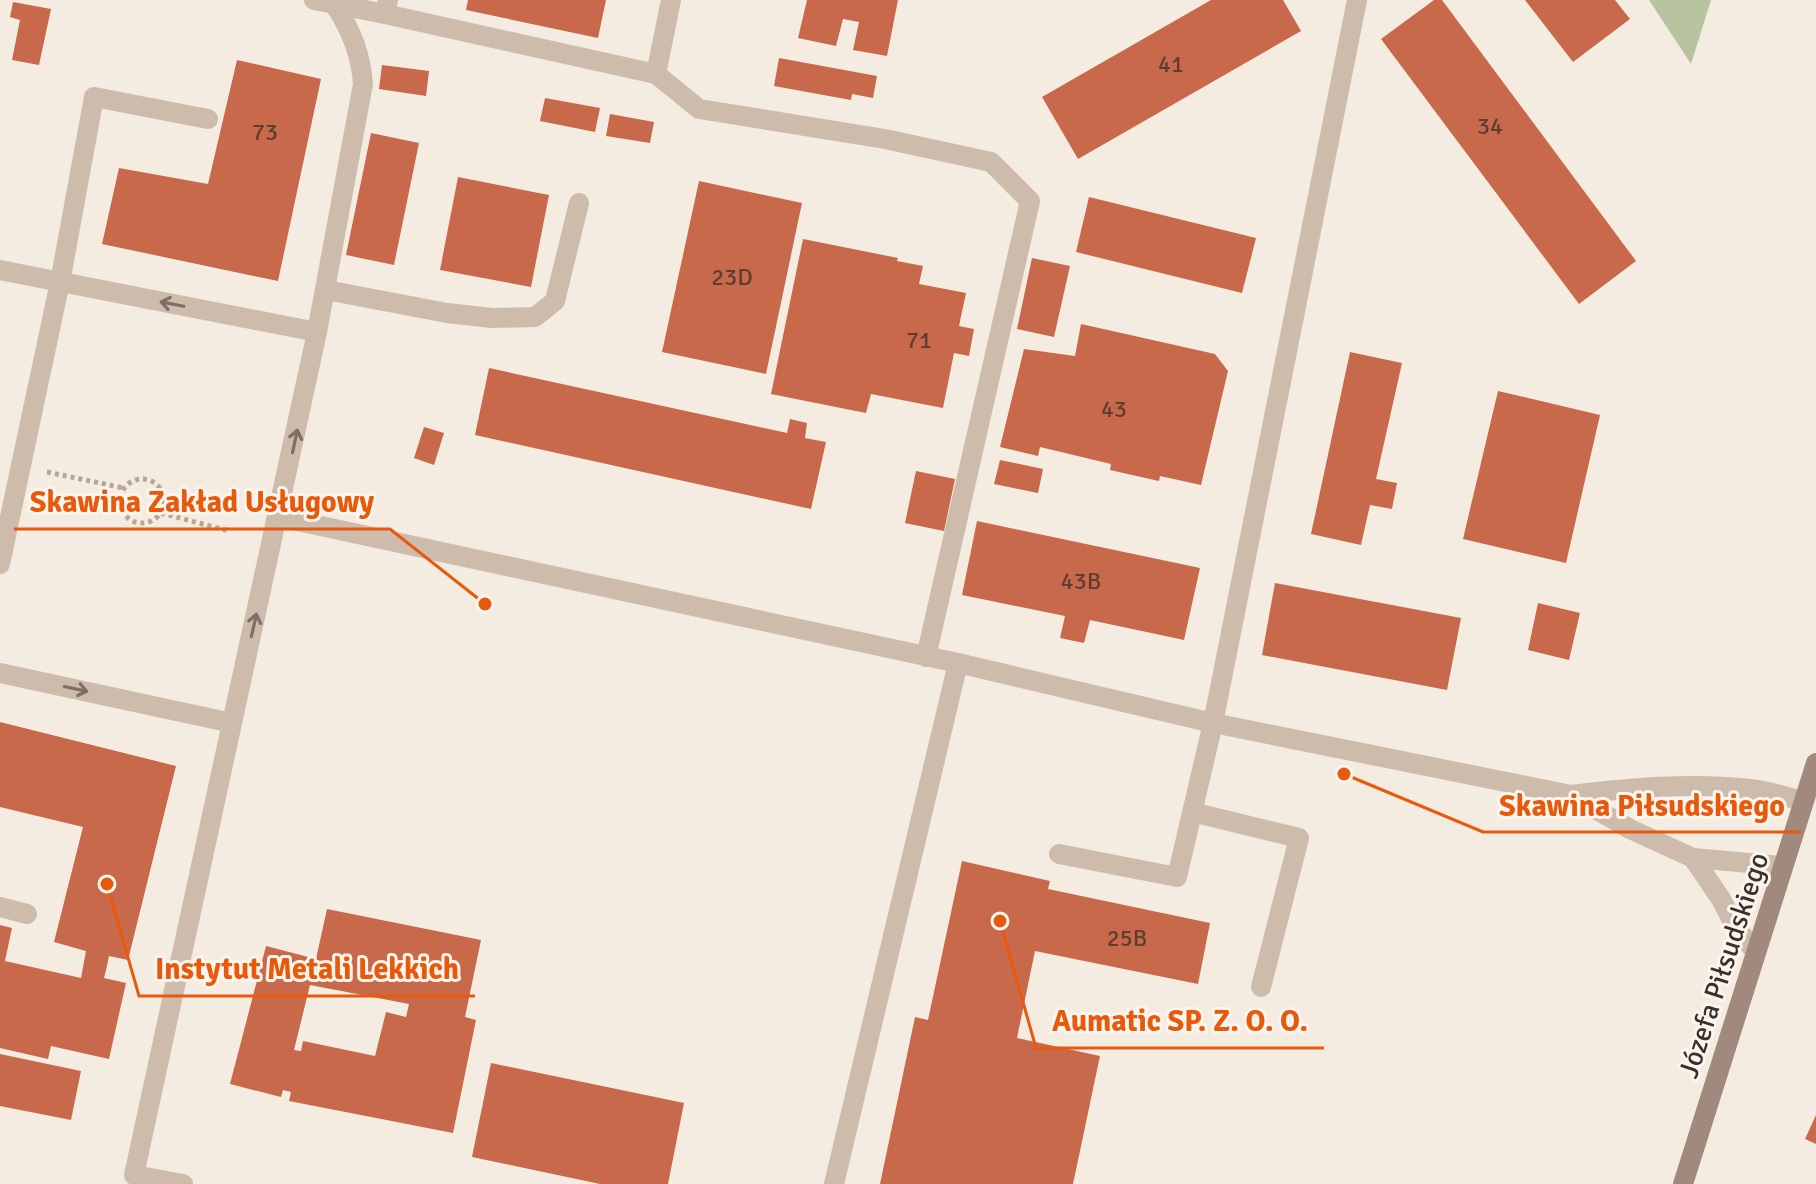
<svg xmlns="http://www.w3.org/2000/svg" width="1816" height="1184" viewBox="0 0 1816 1184" font-family="Signika,sans-serif">
	<style>
		.green { fill: #b8c4a0 }
		.building { fill: #c8694b; fill-rule: evenodd }
		.lines { fill: none; stroke-linecap: round; stroke-linejoin: round }
		.path { stroke: #b9a596; stroke-width: 5; stroke-dasharray: 4 4; stroke-linecap: butt }
		.service { stroke: #cdbbac; stroke-width: 20 }
		.minor { stroke: #cdbbac; stroke-width: 20 }
		.secondary { stroke: #a18a7d; stroke-width: 20 }
		.oneway { stroke: #7d6f65 }
		.labels { text-anchor: middle; stroke-width: 6; stroke-linejoin: round; paint-order: stroke }
		.number-label { font-size: 24px; fill: #5e3e33 }
		.street-label { font-size: 28px; fill: #3b302b; stroke: #fbf5ee }
		.leader { fill: none; stroke: #e8590c; stroke-width: 3 }
		.callout-dot { fill: #e8590c; stroke: #fbf5ee; stroke-width: 3 }
		.callout-label { font-size: 30px; text-anchor: middle; font-weight: bold; fill: #e8590c; stroke: #fbf5ee; stroke-width: 6; stroke-linejoin: round; paint-order: stroke }
	</style>
	<rect width="100%" height="100%" fill="#f4ebe1"/>
	<!-- green -->
	<path class="green" d="M 1649,0 L 1711,0 L 1691,64 Z"/>
	<!-- building -->
	<g class="building">
		<path d="M 468,0 L 606,0 L 598,38 L 466,10 Z"/>
		<path d="M 807,0 L 898,0 L 887,56 L 853,50 L 859,22 L 843,19 L 836,46 L 798,38 Z"/>
		<path d="M 1211,0 L 1283,0 L 1301,31 L 1078,159 L 1042,97 Z"/>
		<path d="M 1434,0 L 1442,0 L 1636,261 L 1579,304 L 1381,39 Z"/>
		<path d="M 1525,0 L 1615,0 L 1630,19 L 1573,62 Z"/>
		<path d="M 13,2 L 51,9 L 39,65 L 12,60 L 20,20 L 10,17 Z"/>
		<path d="M 779,58 L 877,76 L 873,98 L 852,94 L 851,100 L 774,86 Z"/>
		<path d="M 237,60 L 321,79 L 278,281 L 102,244 L 119,168 L 208,184 Z"/>
		<path d="M 382,65 L 429,71 L 426,96 L 379,89 Z"/>
		<path d="M 545,98 L 600,108 L 595,132 L 540,121 Z"/>
		<path d="M 610,114 L 654,122 L 650,143 L 606,136 Z"/>
		<path d="M 371,133 L 419,143 L 394,265 L 346,255 Z"/>
		<path d="M 458,177 L 549,195 L 531,287 L 440,270 Z"/>
		<path d="M 699,181 L 802,203 L 766,374 L 662,352 Z"/>
		<path d="M 1089,197 L 1256,238 L 1242,293 L 1076,252 Z"/>
		<path d="M 803,239 L 898,258 L 897,261 L 923,266 L 919,284 L 966,293 L 959,326 L 974,329 L 969,356 L 954,353 L 943,408 L 871,394 L 866,413 L 771,394 Z"/>
		<path d="M 1032,258 L 1070,266 L 1054,337 L 1017,329 Z"/>
		<path d="M 1081,324 L 1215,354 L 1228,371 L 1201,485 L 1160,476 L 1159,481 L 1110,470 L 1111,464 L 1040,447 L 1038,456 L 1000,447 L 1024,349 L 1075,356 Z"/>
		<path d="M 1350,352 L 1402,363 L 1376,479 L 1397,483 L 1392,509 L 1370,505 L 1361,545 L 1311,534 Z"/>
		<path d="M 489,368 L 787,433 L 790,419 L 807,423 L 805,438 L 826,442 L 811,509 L 475,435 Z"/>
		<path d="M 1498,391 L 1600,415 L 1566,563 L 1463,539 Z"/>
		<path d="M 424,427 L 444,433 L 434,465 L 414,458 Z"/>
		<path d="M 1000,460 L 1043,469 L 1038,493 L 994,484 Z"/>
		<path d="M 916,471 L 955,479 L 944,531 L 905,523 Z"/>
		<path d="M 977,521 L 1200,568 L 1184,640 L 1090,620 L 1084,643 L 1060,638 L 1065,616 L 962,595 Z"/>
		<path d="M 1275,583 L 1461,618 L 1447,690 L 1262,655 Z"/>
		<path d="M 1538,603 L 1580,613 L 1569,660 L 1528,650 Z"/>
		<path d="M 0,722 L 176,766 L 128,960 L 109,956 L 106,970 L 104,978 L 126,983 L 109,1059 L 51,1046 L 48,1059 L 0,1048 L 0,925 L 12,928 L 5,961 L 81,978 L 86,951 L 54,942 L 83,827 L 0,807 Z"/>
		<path d="M 962,861 L 1050,881 L 1048,889 L 1210,923 L 1198,984 L 1035,951 L 1017,1038 L 1100,1056 L 1073,1184 L 880,1184 L 915,1017 L 928,1020 Z"/>
		<path d="M 327,909 L 481,940 L 465,1017 L 476,1020 L 453,1133 L 289,1101 L 291,1092 L 283,1090 L 281,1097 L 230,1084 L 266,946 L 316,959 ZM 310,985 L 409,1004 L 406,1017 L 386,1012 L 375,1056 L 303,1041 L 301,1051 L 294,1050 Z"/>
		<path d="M 0,1054 L 81,1071 L 71,1120 L 0,1106 Z"/>
		<path d="M 491,1063 L 684,1103 L 668,1184 L 600,1184 L 472,1157 Z"/>
		<path d="M 1816,1115 L 1816,1144 L 1805,1139 Z"/>
	</g>
	<g class="lines">
		<!-- path -->
		<g class="path">
			<path d="M 47,472 L 124,488"/>
			<circle cx="142" cy="501" r="22"/>
			<path d="M 164,496 L 234,512"/>
			<path d="M 41,497 L 122,511"/>
			<path d="M 161,513 L 229,531"/>
		</g>
		<!-- service -->
		<g class="service">
			<path d="M 314,0 L 385,14 L 388,0"/>
			<path d="M 385,14 L 656,74 L 671,0"/>
			<path d="M 656,74 L 699,109 L 885,139 L 991,162 L 1030,201 L 926,657"/>
			<path d="M 0,270 L 317,332 L 232,723 L 0,673"/>
			<path d="M 326,290 L 447,313 L 492,318 L 535,317 L 555,301 L 579,203"/>
			<path d="M 317,332 L 363,84 C 361,54 351,29 334,4"/>
			<path d="M 0,564 L 60,282 L 94,97 L 208,119"/>
			<path d="M 1192,812 L 1299,838 L 1261,987"/>
			<path d="M 1059,854 L 1177,877 L 1213,723 L 1357,0"/>
			<path d="M 0,907 L 27,914"/>
			<path d="M 183,1184 L 134,1175 L 232,723"/>
			<path d="M 834,1184 L 958,663"/>
		</g>
		<!-- minor -->
		<g class="minor">
			<path d="M 279,517 L 958,663 L 1213,723 L 1571,795 C 1629,788 1691,782 1750,789 C 1768,791 1786,797 1804,801"/>
			<path d="M 1571,795 L 1630,829 L 1693,858 L 1721,899 L 1736,928 L 1756,952"/>
			<path d="M 1693,858 L 1783,866"/>
		</g>
		<!-- secondary -->
		<path class="secondary" d="M 1683,1184 L 1816,763"/>
	</g>
	<!-- one-way arrows -->
	<defs><path id="oneway-shaft" d="M-6 0H5M1.5-3L5.5 0L1.5 3" fill="none" stroke-width="1.6" stroke-linecap="round" stroke-linejoin="round" transform="scale(2)"/></defs>
	<g class="oneway">
		<use href="#oneway-shaft" transform="translate(172 304) rotate(-169)"/>
		<use href="#oneway-shaft" transform="translate(295 441) rotate(-78)"/>
		<use href="#oneway-shaft" transform="translate(254 625) rotate(-77)"/>
		<use href="#oneway-shaft" transform="translate(76 689) rotate(12)"/>
	</g>
	<g class="labels">
		<!-- number labels -->
		<g class="number-label">
			<text x="1171" y="72">41</text>
			<text x="1490" y="134">34</text>
			<text x="265" y="140">73</text>
			<text x="732" y="285">23D</text>
			<text x="919" y="348">71</text>
			<text x="1114" y="417">43</text>
			<text x="1081" y="589">43B</text>
			<text x="1127" y="946">25B</text>
		</g>
		<!-- street labels -->
		<g class="street-label">
			<text transform="translate(1723 965) rotate(-72)" y="10">Józefa Piłsudskiego</text>
		</g>
	</g>
	<!-- callouts -->
	<path class="leader" d="M485 604L390 529H14M1344 774L1483 832H1801M107 884L139 996H475M1000 921L1036 1048H1324"/>
	<g class="callout-dot">
		<circle cx="485" cy="604" r="8"/>
		<circle cx="1344" cy="774" r="8"/>
		<circle cx="107" cy="884" r="8"/>
		<circle cx="1000" cy="921" r="8"/>
	</g>
	<g class="callout-label">
		<text x="202" y="512">Skawina Zakład Usługowy</text>
		<text x="1642" y="816">Skawina Piłsudskiego</text>
		<text x="307" y="979">Instytut Metali Lekkich</text>
		<text x="1180" y="1031">Aumatic SP. Z. O. O.</text>
	</g>
</svg>
